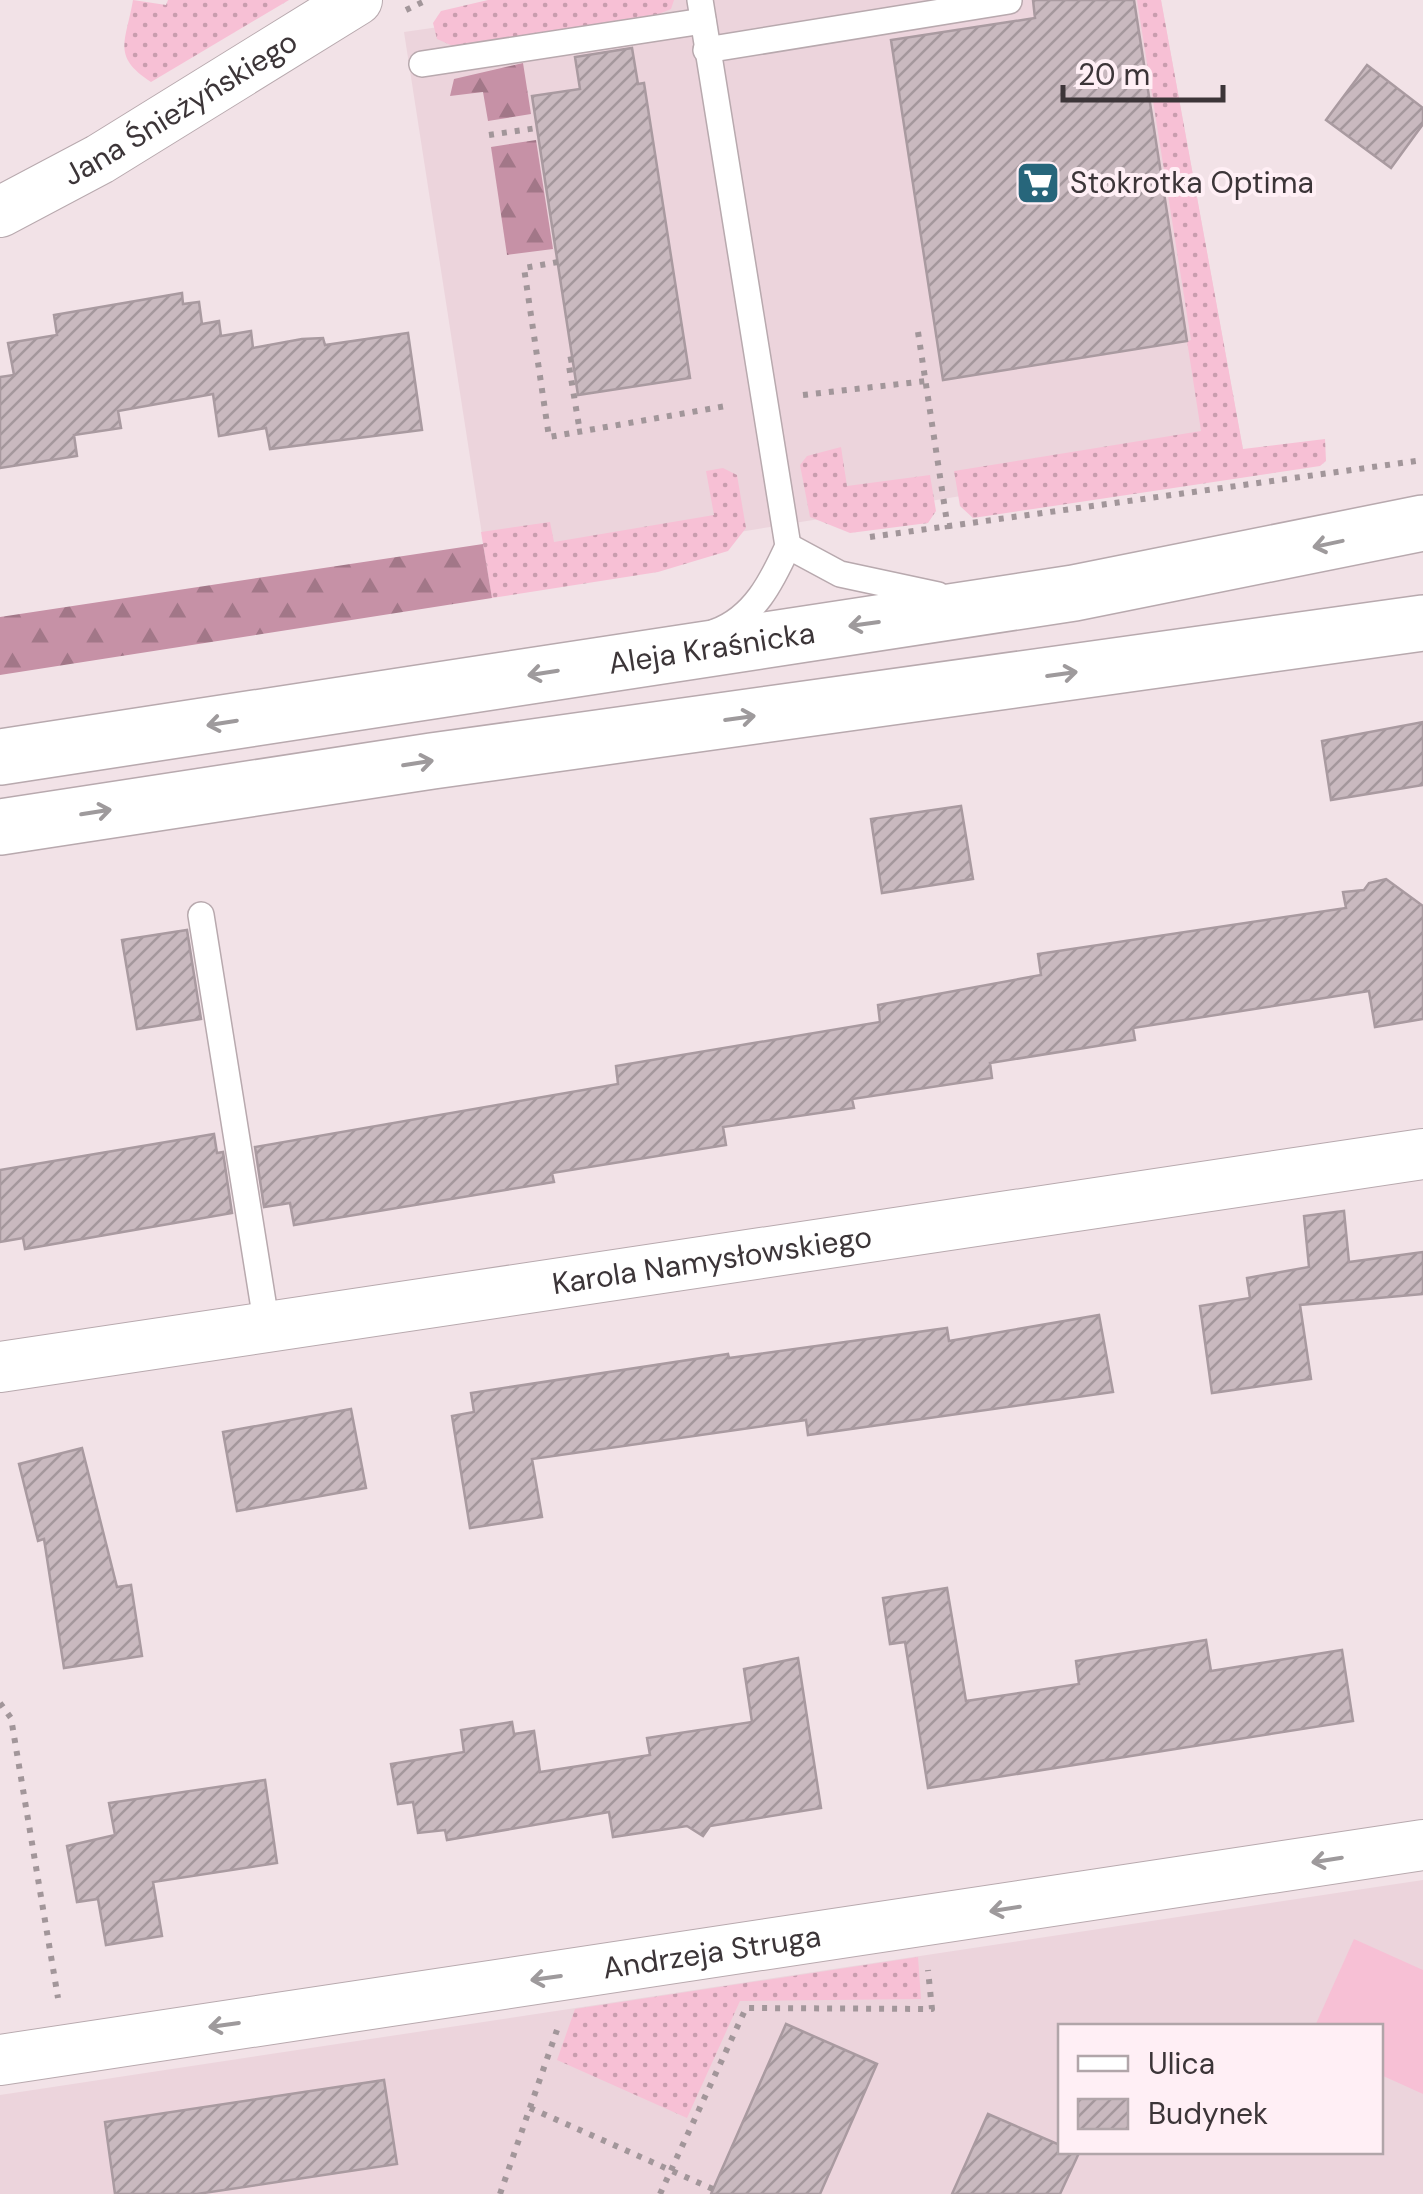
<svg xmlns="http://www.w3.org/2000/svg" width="1423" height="2194" viewBox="0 0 1423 2194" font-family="'DM Sans',sans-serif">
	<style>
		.built { fill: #ecd4dc; fill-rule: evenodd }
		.grass { fill: url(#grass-dots) }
		.forest { fill: url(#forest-firs) }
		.green { fill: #f7c0d5 }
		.building { fill: url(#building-hatch); stroke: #a99aa0; stroke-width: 2.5 }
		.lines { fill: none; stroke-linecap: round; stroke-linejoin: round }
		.service-casing { stroke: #b8a9ae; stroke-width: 28 }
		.minor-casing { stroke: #b8a9ae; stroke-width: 52 }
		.secondary-casing { stroke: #b8a9ae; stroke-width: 58 }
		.path { stroke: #a2969a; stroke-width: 6; stroke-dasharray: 5 8; stroke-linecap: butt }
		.service { stroke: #fff; stroke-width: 25 }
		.minor { stroke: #fff; stroke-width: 50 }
		.secondary { stroke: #fff; stroke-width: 55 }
		.oneway { stroke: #9e9a9c }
		.labels { text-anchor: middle; stroke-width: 8; stroke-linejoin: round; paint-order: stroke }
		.street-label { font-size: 30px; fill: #3c3538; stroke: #ffeff5 }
		.poi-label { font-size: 30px; fill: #3c3538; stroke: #ffeff5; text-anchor: start }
	</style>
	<defs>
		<pattern id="grass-dots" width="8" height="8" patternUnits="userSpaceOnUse" patternTransform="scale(2.5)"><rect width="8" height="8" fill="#f7c0d5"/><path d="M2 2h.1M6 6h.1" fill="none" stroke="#c99dae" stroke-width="1.8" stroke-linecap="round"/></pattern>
		<pattern id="forest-firs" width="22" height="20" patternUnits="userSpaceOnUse" patternTransform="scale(2.5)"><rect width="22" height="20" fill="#c691a6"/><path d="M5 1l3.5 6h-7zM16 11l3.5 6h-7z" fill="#a27788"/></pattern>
		<pattern id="building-hatch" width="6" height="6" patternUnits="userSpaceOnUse" patternTransform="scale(2.5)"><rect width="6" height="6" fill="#c9b9bf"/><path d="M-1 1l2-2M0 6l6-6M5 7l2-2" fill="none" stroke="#a4979c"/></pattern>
	</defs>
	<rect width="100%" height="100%" fill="#f2e2e7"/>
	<!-- built -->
	<g class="built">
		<path d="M 628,0 L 1161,0 L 1243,450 L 488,573 L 404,32 Z"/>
		<path d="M 1423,1880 L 1423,2194 L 0,2194 L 0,2095 ZM 1060,2026 L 1380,2026 L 1380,2152 L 1060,2152 Z"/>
	</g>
	<!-- grass -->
	<g class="grass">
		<path d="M 133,0 L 166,5 L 168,0 L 289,0 L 151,82 C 111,56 126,42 133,0 Z"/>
		<path d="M 488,0 L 674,0 L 671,9 L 659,14 L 453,46 L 437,39 L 433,23 L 441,11 Z"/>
		<path d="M 1137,0 L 1161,0 L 1243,449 L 1325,439 L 1326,461 L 1320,466 L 973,518 L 960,506 L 954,471 L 1201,431 L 1187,341 L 1191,340 Z"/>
		<path d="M 841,447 L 847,486 L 930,475 L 936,511 L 928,523 L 850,533 L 810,517 L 800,465 L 807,456 Z"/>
		<path d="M 723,468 L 737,475 L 746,528 L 728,551 L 658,572 L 492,598 L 481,532 L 550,522 L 554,542 L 714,515 L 706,471 Z"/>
		<path d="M 918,1957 L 921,1999 L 740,2001 L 687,2118 L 557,2060 L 575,2009 Z"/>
	</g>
	<!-- forest -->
	<g class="forest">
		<path d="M 523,63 L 531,114 L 488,121 L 483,92 L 450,96 L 454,79 Z"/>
		<path d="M 536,140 L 553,249 L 507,255 L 491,147 Z"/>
		<path d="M 483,544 L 492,598 L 0,675 L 0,617 Z"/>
	</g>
	<!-- green -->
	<path class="green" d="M 1354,1939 L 1423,1970 L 1423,2094 L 1381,2075 L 1380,2026 L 1315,2026 Z"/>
	<!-- building -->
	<g class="building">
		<path d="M 1033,0 L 1134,0 L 1187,341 L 943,380 L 891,40 L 1035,18 Z"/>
		<path d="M 632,48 L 638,84 L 644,83 L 690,378 L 578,395 L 532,96 L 580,89 L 575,57 Z"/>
		<path d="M 1367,65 L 1423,108 L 1423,124 L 1391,168 L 1326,120 Z"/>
		<path d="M 182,293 L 183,304 L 199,302 L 202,324 L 219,321 L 221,336 L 251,331 L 253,348 L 302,339 L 323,338 L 325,345 L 408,333 L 422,430 L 270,449 L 266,428 L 219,436 L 213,394 L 118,411 L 121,428 L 74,435 L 77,456 L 0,468 L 0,377 L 14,375 L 8,343 L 57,335 L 54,315 Z"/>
		<path d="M 1423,722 L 1423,785 L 1331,800 L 1322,741 Z"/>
		<path d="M 961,806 L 973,879 L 882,893 L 871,819 Z"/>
		<path d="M 1386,879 L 1423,906 L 1423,1019 L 1375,1027 L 1369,991 L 1133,1028 L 1135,1040 L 990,1063 L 992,1078 L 852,1099 L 854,1108 L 723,1127 L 726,1145 L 552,1173 L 554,1182 L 294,1225 L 290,1203 L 264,1207 L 255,1147 L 618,1084 L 616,1066 L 880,1022 L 878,1005 L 1041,975 L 1038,954 L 1346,908 L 1343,892 L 1364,890 L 1369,883 Z"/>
		<path d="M 187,930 L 201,1019 L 137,1029 L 122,940 Z"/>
		<path d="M 214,1134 L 217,1153 L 223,1152 L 232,1213 L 25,1249 L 23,1238 L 0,1242 L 0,1170 Z"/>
		<path d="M 1344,1211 L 1349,1262 L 1423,1252 L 1423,1294 L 1300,1305 L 1311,1379 L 1212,1393 L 1200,1306 L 1250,1298 L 1247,1278 L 1309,1267 L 1304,1216 Z"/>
		<path d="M 1099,1315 L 1113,1392 L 808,1435 L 806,1420 L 532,1459 L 542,1517 L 470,1528 L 452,1416 L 474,1412 L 471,1393 L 728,1354 L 729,1358 L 947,1328 L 949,1341 Z"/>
		<path d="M 351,1409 L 366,1488 L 237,1511 L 223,1432 Z"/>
		<path d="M 82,1448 L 117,1587 L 131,1585 L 142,1656 L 64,1668 L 44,1539 L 38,1541 L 19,1464 Z"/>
		<path d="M 947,1588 L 966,1701 L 1079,1684 L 1076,1661 L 1206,1640 L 1211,1671 L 1342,1650 L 1353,1721 L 928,1788 L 905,1642 L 890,1644 L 883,1598 Z"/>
		<path d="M 798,1658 L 821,1808 L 710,1826 L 703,1836 L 687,1826 L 613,1837 L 609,1812 L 447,1840 L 445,1830 L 418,1833 L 413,1802 L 398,1804 L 391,1764 L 464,1752 L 461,1730 L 512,1722 L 514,1734 L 534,1731 L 540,1772 L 650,1755 L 647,1738 L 752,1722 L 744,1669 Z"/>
		<path d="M 265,1780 L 277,1863 L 153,1882 L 162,1936 L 106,1945 L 98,1899 L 77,1902 L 67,1846 L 115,1835 L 109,1803 Z"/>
		<path d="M 786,2024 L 877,2064 L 820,2194 L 711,2194 Z"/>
		<path d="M 384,2080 L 397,2164 L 197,2194 L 115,2194 L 105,2122 Z"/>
		<path d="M 988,2114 L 1060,2145 L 1060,2152 L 1079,2153 L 1060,2194 L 952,2194 Z"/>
	</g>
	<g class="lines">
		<defs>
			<g id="service">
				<path d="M 700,0 L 788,546 C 772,581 754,618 715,632"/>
				<path d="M 706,50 L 1009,1"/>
				<path d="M 422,64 L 703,21"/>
				<path d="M 788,546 L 840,574 L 938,595"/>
				<path d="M 201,915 L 267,1327"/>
			</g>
			<g id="minor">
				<path id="s1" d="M 0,212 L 100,159 L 357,0"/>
				<path id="s2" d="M 0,1367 L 1423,1154"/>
				<path id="s3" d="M 0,2060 L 1423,1845"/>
			</g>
			<g id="secondary">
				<path id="s4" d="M 0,757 L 1074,593 L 1423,523"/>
				<path d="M 0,827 L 432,761 L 1423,623"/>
			</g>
		</defs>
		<!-- service casing -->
		<use href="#service" class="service-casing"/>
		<!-- minor casing -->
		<use href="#minor" class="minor-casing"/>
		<!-- secondary casing -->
		<use href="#secondary" class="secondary-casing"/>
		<!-- path -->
		<g class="path">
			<path d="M 406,10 L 427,0"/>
			<path d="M 489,135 L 537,128"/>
			<path d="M 558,262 L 524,268 L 549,437 L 726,406"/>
			<path d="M 918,332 L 948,529"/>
			<path d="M 573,359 L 568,360 L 580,432"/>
			<path d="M 803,395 L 926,381"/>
			<path d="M 870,537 L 1423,460"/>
			<path d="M 0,1703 L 11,1718 L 58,1998"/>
			<path d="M 530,2108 L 713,2189"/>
			<path d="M 500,2194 L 557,2030"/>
			<path d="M 660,2194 L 746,2008 L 932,2009 L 928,1970"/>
		</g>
		<!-- service -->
		<use href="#service" class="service"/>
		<!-- minor -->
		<use href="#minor" class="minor"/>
		<!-- secondary -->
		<use href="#secondary" class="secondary"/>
	</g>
	<!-- one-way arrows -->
	<defs><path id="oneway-shaft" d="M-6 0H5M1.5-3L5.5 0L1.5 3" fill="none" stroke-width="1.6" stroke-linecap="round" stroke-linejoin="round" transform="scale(2.5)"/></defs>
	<g class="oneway">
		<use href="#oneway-shaft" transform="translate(1328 544) rotate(168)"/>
		<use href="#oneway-shaft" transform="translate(864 624) rotate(172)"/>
		<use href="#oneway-shaft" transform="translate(543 673) rotate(171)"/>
		<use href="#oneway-shaft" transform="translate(1062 674) rotate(-8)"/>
		<use href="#oneway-shaft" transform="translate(740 718) rotate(-8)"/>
		<use href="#oneway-shaft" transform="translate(222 723) rotate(171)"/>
		<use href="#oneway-shaft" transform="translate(418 763) rotate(-9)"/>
		<use href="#oneway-shaft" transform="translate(96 812) rotate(-9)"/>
		<use href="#oneway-shaft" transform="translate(1327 1860) rotate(171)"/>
		<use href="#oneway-shaft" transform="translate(1005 1909) rotate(171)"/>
		<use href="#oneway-shaft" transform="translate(546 1978) rotate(172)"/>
		<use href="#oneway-shaft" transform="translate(224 2025) rotate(172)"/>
	</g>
	<!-- icons -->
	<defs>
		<symbol id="supermarket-square" viewBox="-11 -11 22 22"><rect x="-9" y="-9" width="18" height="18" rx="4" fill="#27667b" stroke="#ffeff5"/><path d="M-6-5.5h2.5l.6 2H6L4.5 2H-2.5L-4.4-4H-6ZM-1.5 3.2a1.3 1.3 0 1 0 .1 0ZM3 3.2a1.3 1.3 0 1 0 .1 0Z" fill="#fff"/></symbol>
	</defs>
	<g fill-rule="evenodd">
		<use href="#supermarket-square" x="1013" y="158" width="50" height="50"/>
	</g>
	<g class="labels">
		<!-- street labels -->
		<g class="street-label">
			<text dy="10" stroke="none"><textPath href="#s1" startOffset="208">Jana Śnieżyńskiego</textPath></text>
			<text dy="10" stroke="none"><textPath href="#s4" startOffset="720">Aleja Kraśnicka</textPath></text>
			<text dy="10" stroke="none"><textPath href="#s2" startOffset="720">Karola Namysłowskiego</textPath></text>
			<text dy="10" stroke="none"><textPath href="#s3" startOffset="720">Andrzeja Struga</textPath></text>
		</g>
		<!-- poi labels -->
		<g class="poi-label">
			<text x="1070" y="193">Stokrotka Optima</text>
		</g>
	</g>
	<!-- legend -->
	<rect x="1058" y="2024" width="325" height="130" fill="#ffeff5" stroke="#b1a5a9" stroke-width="2.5"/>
	<rect x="1078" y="2056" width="50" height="15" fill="#ffffff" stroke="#b1a5a9" stroke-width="2.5"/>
	<text x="1148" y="2074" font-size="30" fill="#3c3538">Ulica</text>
	<rect x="1078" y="2099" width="50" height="30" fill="url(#building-hatch)" stroke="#b1a5a9" stroke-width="2.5"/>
	<text x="1148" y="2124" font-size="30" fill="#3c3538">Budynek</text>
	<!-- scale -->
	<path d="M1063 85v15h160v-15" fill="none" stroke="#3c3538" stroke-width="5"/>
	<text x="1078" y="85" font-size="30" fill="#3c3538" stroke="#ffeff5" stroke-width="8" paint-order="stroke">20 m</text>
</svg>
